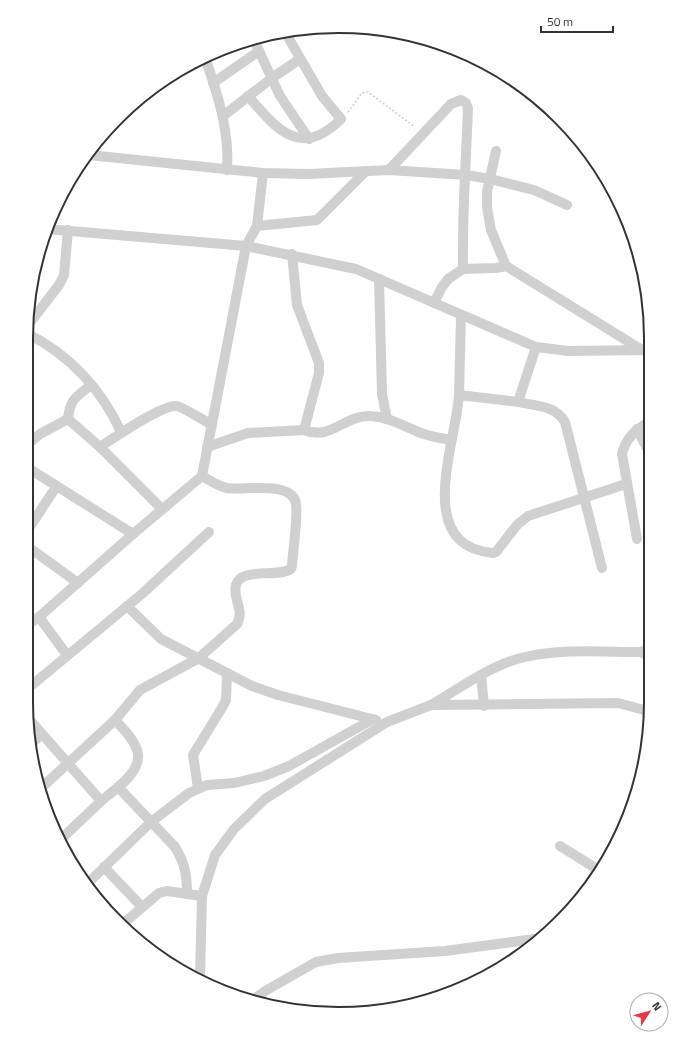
<svg xmlns="http://www.w3.org/2000/svg" width="677" height="1040" viewBox="0 0 677 1040" font-family="'Titillium Web',sans-serif">
	<style>
		.lines { fill: none; stroke-linecap: round; stroke-linejoin: round }
		.path { stroke: #cdcdcd; stroke-width: 1.5; stroke-dasharray: 2 2; stroke-linecap: butt }
		.minor { stroke: #d0d0d0; stroke-width: 10 }
		.rim { fill: none; stroke: #333; stroke-width: 2 }
	</style>
	<rect width="100%" height="100%" fill="#fff"/>
	<g class="lines">
		<!-- path -->
		<path class="path" d="M 348,112 L 362,93 L 368,92 L 415,127"/>
		<!-- minor -->
		<g class="minor">
			<path d="M 253,38 L 280,96 L 309,139"/>
			<path d="M 205,57 C 217,93 230,131 227,170"/>
			<path d="M 189,65 L 213,53"/>
			<path d="M 213,83 L 259,51"/>
			<path d="M 248,96 C 277,130 301,159 341,119 L 322,96 L 285,32"/>
			<path d="M 223,116 L 272,78 L 300,59"/>
			<path d="M 496,151 L 487,192 L 487,207 L 491,230 L 506,266 L 642,350"/>
			<path d="M 89,155 L 263,173 L 308,174 L 389,170 L 466,175 L 490,179 L 534,190 L 567,205"/>
			<path d="M 389,170 L 451,104 L 461,100 L 466,103 L 468,108 C 466,161 462,215 463,269"/>
			<path d="M 257,226 L 317,220 L 365,172"/>
			<path d="M 47,229 L 246,246 L 356,269 L 536,347 L 568,351 L 650,350"/>
			<path d="M 379,279 L 382,394 L 387,419"/>
			<path d="M 434,303 L 442,287 L 448,279 L 463,269 L 496,268 L 506,266"/>
			<path d="M 29,324 L 59,285 L 64,275 L 68,230"/>
			<path d="M 28,334 C 70,355 102,390 121,432"/>
			<path d="M 536,347 L 518,402 C 535,406 555,405 565,422 L 602,568"/>
			<path d="M 459,395 L 461,315"/>
			<path d="M 518,402 L 459,395 C 456,444 413,546 493,553 L 496,552 L 517,525 L 528,516 L 626,484"/>
			<path d="M 68,419 C 70,399 76,397 91,385"/>
			<path d="M 637,429 L 650,454"/>
			<path d="M 304,430 C 332,441 345,414 371,416 C 390,417 407,428 424,434 C 433,437 442,438 451,440"/>
			<path d="M 28,444 L 40,434 L 68,419 L 100,447 L 162,509"/>
			<path d="M 100,447 C 114,438 161,405 176,406 C 181,406 205,421 212,425"/>
			<path d="M 207,447 L 248,433 L 304,430 L 319,373 L 319,363 L 297,305 L 292,254"/>
			<path d="M 28,468 L 133,534"/>
			<path d="M 27,531 L 56,487"/>
			<path d="M 637,539 L 622,454 C 626,437 636,430 650,421"/>
			<path d="M 27,546 L 78,583"/>
			<path d="M 127,606 L 161,639 L 252,686 L 278,695 L 376,720"/>
			<path d="M 39,617 L 67,655"/>
			<path d="M 27,625 L 39,617 L 133,534 L 202,476 L 246,246 L 257,226 L 263,173"/>
			<path d="M 649,656 L 640,652 L 649,650"/>
			<path d="M 481,675 L 484,706"/>
			<path d="M 26,690 L 143,593 L 209,532"/>
			<path d="M 431,705 C 458,689 487,668 517,659 C 556,648 600,652 640,652"/>
			<path d="M 29,719 L 101,801 C 114,790 140,774 138,754 C 136,741 123,729 115,720 L 40,789"/>
			<path d="M 115,720 L 140,690 L 199,658 L 237,624 C 245,610 232,598 236,585 C 241,567 277,578 291,569 L 292,566 C 293,550 298,518 296,504 C 293,480 244,491 227,488 C 218,486 210,481 202,476"/>
			<path d="M 33,742 L 41,735"/>
			<path d="M 118,787 L 175,847 C 185,863 187,876 187,894"/>
			<path d="M 198,788 L 193,755 L 223,706 L 226,700 L 227,673"/>
			<path d="M 61,839 L 101,801"/>
			<path d="M 560,846 L 597,869"/>
			<path d="M 104,867 L 142,907"/>
			<path d="M 87,884 L 151,822 L 189,793 L 207,785 L 234,783 L 264,776 L 289,766 L 373,719"/>
			<path d="M 124,923 L 159,893 L 167,891 L 202,896"/>
			<path d="M 200,977 L 202,896 L 215,855 L 234,829 L 265,799 L 387,722 L 431,705 L 618,703 L 648,711"/>
			<path d="M 253,1000 L 265,991 L 316,962 L 338,958 L 445,951 L 535,939"/>
		</g>
	</g>
	<!-- crop -->
	<path d="M0 0H677V1040H0ZM338 33H339A305 305 0 0 1 644 338V702A305 305 0 0 1 339 1007H338A305 305 0 0 1 33 702V338A305 305 0 0 1 338 33Z" fill="#fff" fill-rule="evenodd"/>
	<path class="rim" d="M338 33H339A305 305 0 0 1 644 338V702A305 305 0 0 1 339 1007H338A305 305 0 0 1 33 702V338A305 305 0 0 1 338 33Z"/>
	<!-- north arrow -->
	<g transform="translate(649 1012) rotate(54)"><circle r="19" fill="#ffffff" stroke="#adadad"/>
	<path d="M0-3L7 15L0 10L-7 15Z" fill="#e63946"/>
	<text y="-6" font-size="11" font-weight="bold" text-anchor="middle" fill="#333333">N</text>
	</g>
	<!-- scale -->
	<path d="M541 26v6h72v-6" fill="none" stroke="#333333" stroke-width="2"/>
	<text x="547" y="26" font-size="12" fill="#333333" stroke="#ffffff" stroke-width="3" paint-order="stroke">50 m</text>
</svg>
